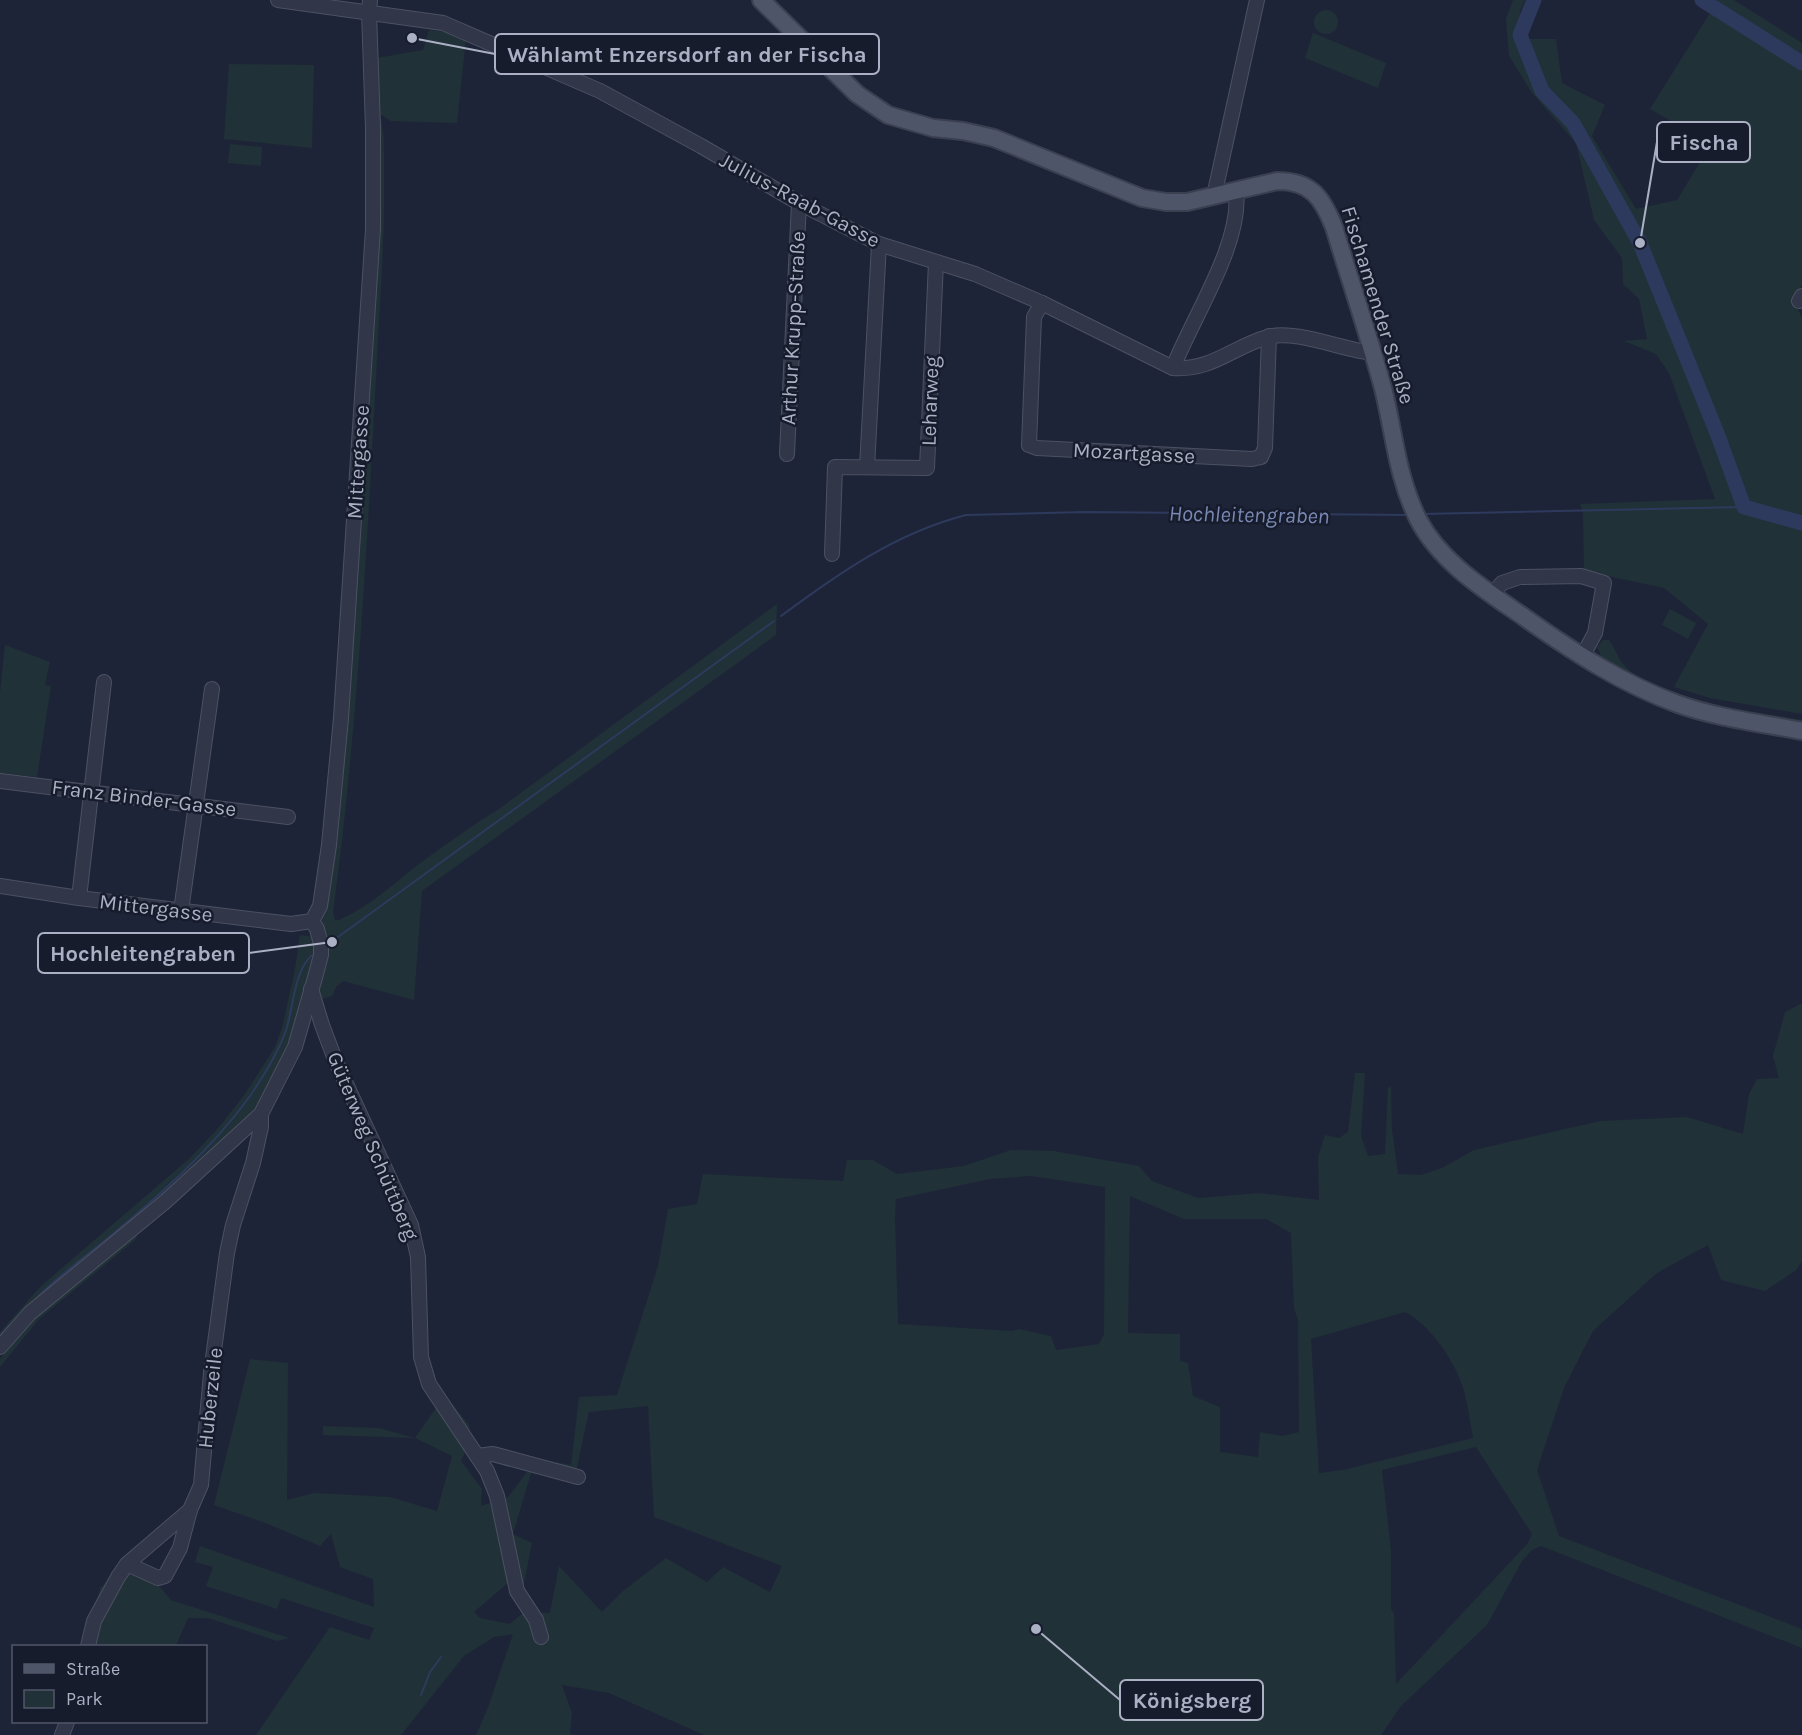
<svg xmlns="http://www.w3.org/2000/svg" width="1802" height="1735" viewBox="0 0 1802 1735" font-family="Karla,sans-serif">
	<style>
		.green { fill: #203138; fill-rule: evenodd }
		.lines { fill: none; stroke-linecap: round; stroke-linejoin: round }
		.stream { stroke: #2e3a5d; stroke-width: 2 }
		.river { stroke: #2e3a5d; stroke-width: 15 }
		.minor-casing { stroke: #4c5163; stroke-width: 16 }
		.major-casing { stroke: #3b4051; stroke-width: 20 }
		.minor { stroke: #313748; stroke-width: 14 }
		.major { stroke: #4f5568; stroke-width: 16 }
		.labels { text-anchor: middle; stroke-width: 5; stroke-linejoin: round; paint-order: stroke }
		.street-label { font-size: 21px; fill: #abb0c5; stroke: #171c2c }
		.water-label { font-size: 22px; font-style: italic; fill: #7988b4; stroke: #171c2c }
		.leader { fill: none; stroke: #abb0c5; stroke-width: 2 }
		.callout-dot { fill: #abb0c5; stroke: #171c2c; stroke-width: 2 }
		.callout { fill: #171c2c; stroke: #abb0c5; stroke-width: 2 }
		.callout-label { font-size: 22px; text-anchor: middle; font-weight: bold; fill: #abb0c5 }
	</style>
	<rect width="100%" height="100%" fill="#1e2437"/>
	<!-- green -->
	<g class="green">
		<path d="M 1513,0 L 1525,0 L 1520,11 L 1518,42 L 1530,39 L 1556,39 L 1562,83 L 1605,105 L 1592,136 L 1636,209 L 1677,200 L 1711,144 L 1650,109 L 1718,0 L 1734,0 L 1802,43 L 1802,285 L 1794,299 L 1802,319 L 1802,714 L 1710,698 L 1674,687 L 1708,624 L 1664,588 L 1584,571 L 1583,514 L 1580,504 L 1715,499 L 1669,373 L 1656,354 L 1624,341 L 1647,339 L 1639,299 L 1623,284 L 1622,258 L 1594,220 L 1576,143 L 1532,93 L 1509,56 L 1506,19 Z"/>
		<circle cx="1326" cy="22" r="12"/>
		<path d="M 429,30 L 453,33 L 466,39 L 457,123 L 391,121 L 380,114 C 385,135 384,156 384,178 C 385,238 380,299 377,359 C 367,544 358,729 333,912 L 335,920 L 339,920 C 370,906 392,885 419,864 C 445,845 471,826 499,809 L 777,604 L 776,635 L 422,891 L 414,1000 L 343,981 L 336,987 L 332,996 L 303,1005 L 294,1039 L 255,1114 L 0,1341 L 0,1332 L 40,1287 L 191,1157 L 220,1126 L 245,1094 L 275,1047 L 282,1028 L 295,969 L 300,935 L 314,937 L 322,926 L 367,237 L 365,60 L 423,50 Z"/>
		<path d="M 1313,33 L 1386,63 L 1378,88 L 1305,58 Z"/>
		<path d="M 229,64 L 314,65 L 312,148 L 224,139 Z"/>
		<path d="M 230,144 L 262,147 L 261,166 L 228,163 Z"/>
		<path d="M 1670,609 L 1696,623 L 1688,639 L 1662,625 Z"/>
		<path d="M 1603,640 L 1609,640 C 1616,649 1618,660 1626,667 C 1632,674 1641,678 1650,682 C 1697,705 1751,711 1802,720 L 1802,726 L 1683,701 L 1603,660 L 1597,647 Z"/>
		<path d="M 5,645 L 50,662 L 45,685 L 51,686 L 37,777 L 0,773 L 0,692 Z"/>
		<path d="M 1802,1003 L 1802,1261 L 1796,1270 L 1765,1291 L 1721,1280 L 1708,1245 L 1657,1273 L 1593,1331 L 1564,1388 L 1537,1470 L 1559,1536 L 1802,1629 L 1802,1648 L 1541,1546 L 1532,1550 L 1522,1561 L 1487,1625 L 1401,1706 L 1381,1735 L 704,1735 L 609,1693 L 562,1685 L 572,1713 L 570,1734 L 576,1735 L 476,1735 L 487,1710 L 513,1634 L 494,1637 L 464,1656 L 401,1735 L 256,1735 L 330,1627 L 369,1640 L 374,1628 L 281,1598 L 277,1609 L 206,1586 L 213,1567 L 195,1562 L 200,1546 L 374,1607 L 373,1579 L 340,1567 L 331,1534 L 320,1546 L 268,1524 L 214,1505 L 250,1359 L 288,1363 L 287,1500 L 314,1493 L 390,1497 L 437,1511 L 452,1456 L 415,1438 L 323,1435 L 323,1426 L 379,1428 L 415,1438 L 445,1395 L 469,1425 L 471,1440 L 461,1461 L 482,1489 L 481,1506 L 508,1497 L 534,1463 L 529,1457 L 571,1465 L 579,1397 L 617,1395 L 658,1266 L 668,1209 L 697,1204 L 703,1174 L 843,1181 L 847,1160 L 873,1160 L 897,1174 L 964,1166 L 1011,1150 L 1054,1151 L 1139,1166 L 1152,1181 L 1198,1198 L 1259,1193 L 1319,1200 L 1318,1157 L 1325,1135 L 1339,1138 L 1348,1132 L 1355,1073 L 1365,1073 L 1361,1136 L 1368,1156 L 1385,1154 L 1388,1088 L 1391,1086 L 1392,1129 L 1398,1174 L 1421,1175 L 1442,1168 L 1474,1150 L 1600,1121 L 1687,1117 L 1743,1134 L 1749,1094 L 1757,1079 L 1779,1078 L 1773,1056 L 1785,1012 ZM 1031,1176 L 1105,1187 L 1104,1334 L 1099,1344 L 1056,1350 L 1051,1336 L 1019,1329 L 1012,1331 L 898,1324 L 895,1216 L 896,1199 L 990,1179 ZM 1130,1196 L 1184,1219 L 1266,1219 L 1291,1233 L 1294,1308 L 1298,1320 L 1299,1432 L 1282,1436 L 1260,1432 L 1258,1457 L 1220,1452 L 1220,1407 L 1193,1396 L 1188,1363 L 1180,1361 L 1180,1334 L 1128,1333 ZM 1405,1312 C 1430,1324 1457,1364 1464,1391 C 1468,1406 1470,1422 1473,1438 L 1343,1470 L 1319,1473 L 1311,1339 ZM 648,1406 L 654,1517 L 782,1566 L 770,1592 L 723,1567 L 707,1582 L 666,1558 L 623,1591 L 602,1612 L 559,1566 L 550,1613 L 523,1613 L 510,1624 L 480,1618 L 474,1612 L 510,1581 L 524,1584 L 532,1543 L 513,1534 L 534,1463 L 576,1472 L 589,1412 ZM 1476,1447 L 1532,1534 L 1528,1543 L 1396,1684 L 1394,1613 L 1391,1609 L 1391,1551 L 1382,1470 Z"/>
		<path d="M 135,1233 L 137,1236 L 135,1240 L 39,1319 L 0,1367 L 0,1359 L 33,1319 L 85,1273 Z"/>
		<path d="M 121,1566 L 154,1580 L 171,1600 L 289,1638 L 277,1641 L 208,1618 L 188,1618 L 176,1646 L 85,1646 L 100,1588 Z"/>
	</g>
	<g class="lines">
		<!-- stream -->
		<g class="stream">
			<path d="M 1422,514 L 1744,507"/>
			<path d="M 781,616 C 839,573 896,533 966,515 L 1085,512 L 1408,515"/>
			<path d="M 327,945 L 774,621"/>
			<path d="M 29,1306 C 53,1280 81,1260 108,1238 C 159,1196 211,1150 250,1096 C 263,1077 277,1054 285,1033 C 294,1010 293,967 315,953"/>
			<path d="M 0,1336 L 10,1325"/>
			<path d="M 421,1695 L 430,1672 L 441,1657"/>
		</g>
		<!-- river -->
		<g class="river">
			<path d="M 1534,0 L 1520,35 L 1542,91 L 1573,123 L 1640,243 L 1717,433 L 1744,507 L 1802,523"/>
			<path d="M 1702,0 L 1802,63"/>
		</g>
		<defs>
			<g id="minor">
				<path d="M 278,0 L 443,23 L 600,91 L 701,146 L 799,203 L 879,244 L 975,274 L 1042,303 L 1173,368 C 1212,371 1234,346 1268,337 C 1295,329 1343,350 1373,353"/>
				<path d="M 1214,196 L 1257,0"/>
				<path d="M 1799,301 L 1802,296"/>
				<path d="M 1042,303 L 1034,317 L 1029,445 L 1037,448 L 1252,459 L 1261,457 L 1265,448 L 1269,336"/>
				<path d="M 1173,368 C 1192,318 1243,243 1236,190"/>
				<path d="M 787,454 L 799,203"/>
				<path d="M 867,467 L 879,244"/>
				<path d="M 832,554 L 835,467 L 927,468 L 936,262"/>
				<path d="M 1492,595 L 1502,583 L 1520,577 L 1581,576 L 1604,583 L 1595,633 L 1582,657"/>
				<path d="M 0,781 L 288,817"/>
				<path d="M 0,886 L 79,898 L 291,924 L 312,921"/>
				<path d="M 79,898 L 104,682"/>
				<path d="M 181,911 L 212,689"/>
				<path d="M 311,989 L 322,1025 L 336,1062 L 411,1225 L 418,1257 L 421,1357 L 429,1384 L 487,1471 L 497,1496 L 517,1591 L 536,1620 L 541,1637"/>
				<path d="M 0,1347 L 30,1313 L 166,1201 L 261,1114 L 295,1047 L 316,974 L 321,955 L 321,944 L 317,929 L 312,921 L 320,906 L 329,845 L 341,718 L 373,229 L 373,128 L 369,12 L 370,0"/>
				<path d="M 477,1456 L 493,1454 L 578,1477"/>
				<path d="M 127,1564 L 158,1578 L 165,1576 L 180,1548 L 190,1510"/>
				<path d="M 88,1646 L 94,1621 L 118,1577 L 127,1564 L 190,1510 L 201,1485 L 211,1373 L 227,1253 L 233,1225 L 253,1163 L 261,1127 L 261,1114"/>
				<path d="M 62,1735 L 67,1722"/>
			</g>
			<path id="major" d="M 761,0 L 857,94 L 888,115 L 933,128 L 963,131 L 994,138 L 1142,198 L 1166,202 L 1187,202 L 1277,181 C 1311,181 1322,197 1334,227 C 1350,280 1368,333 1383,388 C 1394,432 1397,477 1418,519 C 1440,562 1485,590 1524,617 C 1572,651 1622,684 1678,704 C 1717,718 1761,723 1802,731"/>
		</defs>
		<!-- minor casing -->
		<use href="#minor" class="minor-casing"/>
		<!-- major casing -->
		<use href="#major" class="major-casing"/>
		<!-- minor -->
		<use href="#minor" class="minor"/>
		<!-- major -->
		<use href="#major" class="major"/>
	</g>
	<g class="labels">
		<!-- street labels -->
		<g class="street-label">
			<text transform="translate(800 200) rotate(28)" y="7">Julius-Raab-Gasse</text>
			<text transform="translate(1378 305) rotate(73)" y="7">Fischamender Straße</text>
			<text transform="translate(793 328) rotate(-87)" y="7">Arthur Krupp-Straße</text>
			<text transform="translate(930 401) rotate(-88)" y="7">Leharweg</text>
			<text transform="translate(1134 453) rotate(3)" y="7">Mozartgasse</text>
			<text transform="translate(358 462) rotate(-86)" y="7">Mittergasse</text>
			<text transform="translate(144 798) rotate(7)" y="7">Franz Binder-Gasse</text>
			<text transform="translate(156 908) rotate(7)" y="7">Mittergasse</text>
			<text transform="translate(373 1146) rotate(67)" y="7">Güterweg Schüttberg</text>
			<text transform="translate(210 1398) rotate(-84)" y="7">Huberzeile</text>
		</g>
		<!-- water labels -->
		<g class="water-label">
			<text transform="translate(1249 514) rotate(1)" y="8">Hochleitengraben</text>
		</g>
	</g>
	<!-- callouts -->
	<path class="leader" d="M412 38L495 54M1640 243L1657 142M332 942L249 953M1036 1629L1120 1700"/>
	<g class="callout-dot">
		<circle cx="412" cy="38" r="6"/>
		<circle cx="1640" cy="243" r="6"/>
		<circle cx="332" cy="942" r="6"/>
		<circle cx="1036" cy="1629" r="6"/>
	</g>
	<g class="callout">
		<rect x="495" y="34" width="384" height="40" rx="6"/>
		<rect x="1657" y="122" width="93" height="40" rx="6"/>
		<rect x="38" y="933" width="211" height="40" rx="6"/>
		<rect x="1120" y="1680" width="143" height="40" rx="6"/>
	</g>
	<g class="callout-label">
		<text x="687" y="62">Wählamt Enzersdorf an der Fischa</text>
		<text x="1704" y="150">Fischa</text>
		<text x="143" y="961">Hochleitengraben</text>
		<text x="1192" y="1708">Königsberg</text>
	</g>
	<!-- legend -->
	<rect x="12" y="1645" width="195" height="78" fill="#171c2c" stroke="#525769" stroke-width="1.5"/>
	<rect x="24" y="1664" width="30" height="9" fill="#4f5568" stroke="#525769" stroke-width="1.5"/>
	<text x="66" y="1675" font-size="18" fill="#abb0c5">Straße</text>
	<rect x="24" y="1690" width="30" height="18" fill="#203138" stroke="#525769" stroke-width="1.5"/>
	<text x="66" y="1705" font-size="18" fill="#abb0c5">Park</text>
</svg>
